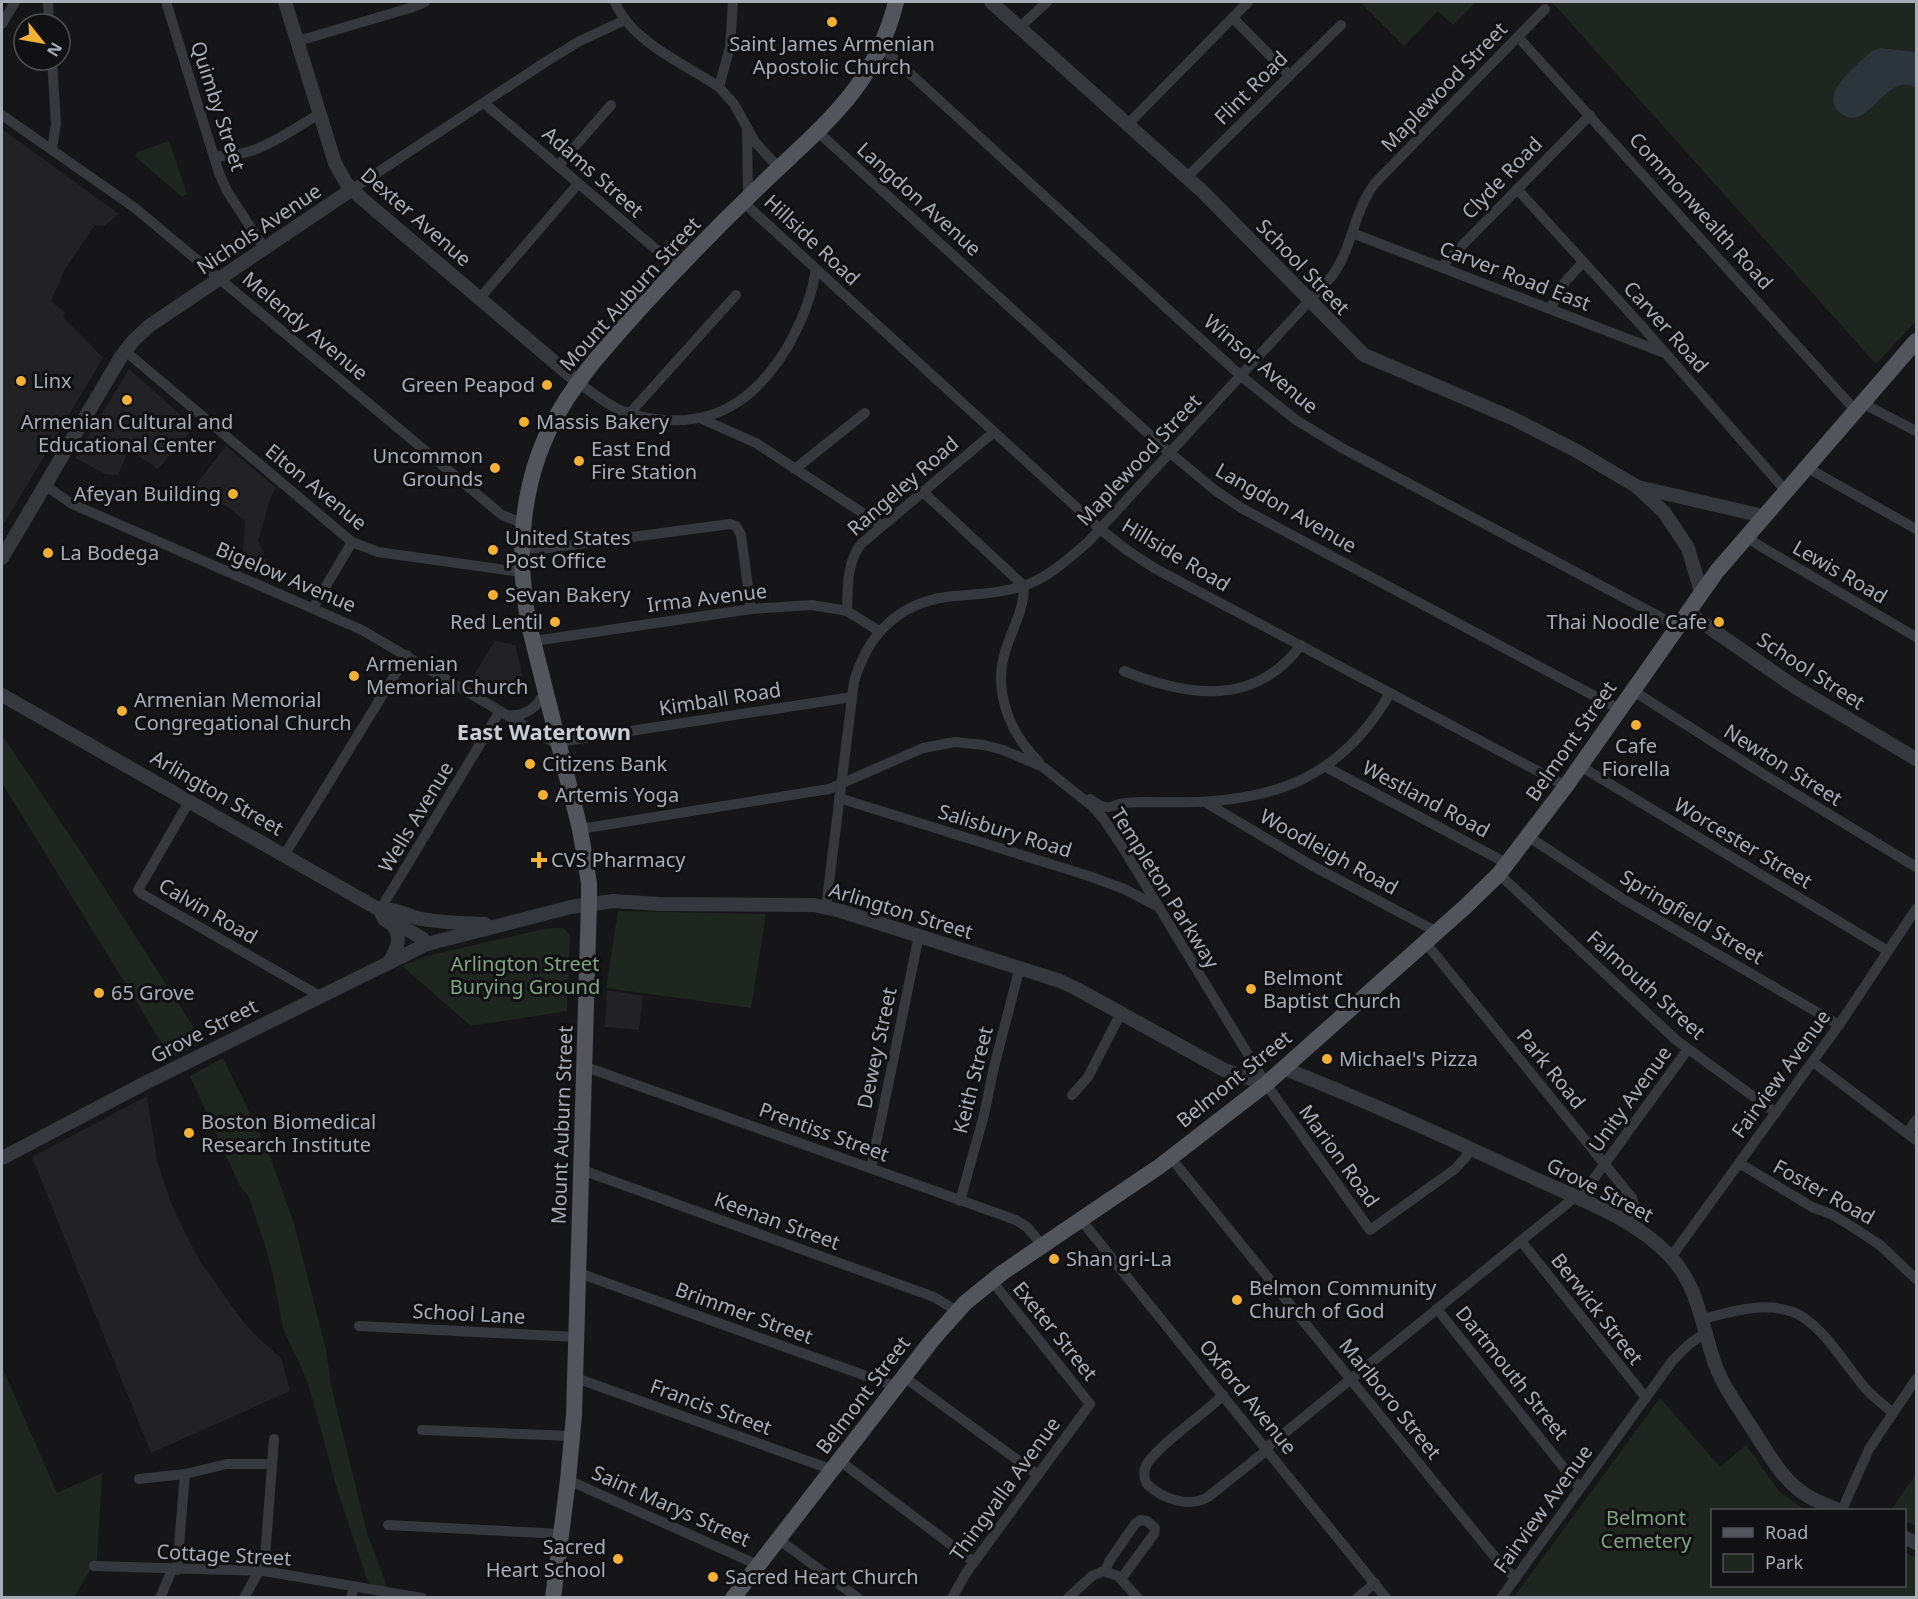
<svg xmlns="http://www.w3.org/2000/svg" width="1918" height="1599" viewBox="0 0 1918 1599" font-family="'Noto Sans',sans-serif">
	<style>
		.built { fill: #222225 }
		.green { fill: #1e261f }
		.water { fill: #2c353c }
		.lines { fill: none; stroke-linecap: round; stroke-linejoin: round }
		.minor { stroke: #37383d; stroke-width: 10 }
		.tertiary { stroke: #37383d; stroke-width: 14 }
		.primary { stroke: #53555c; stroke-width: 16 }
		.poi-dot { fill: #f2b134; stroke: #111113; stroke-width: 2 }
		.labels { text-anchor: middle; stroke-width: 6; stroke-linejoin: round; paint-order: stroke }
		.poi-label { font-size: 20px; fill: #a8adb8; stroke: #111113; text-anchor: start }
		.street-label { font-size: 20px; fill: #a8adb8; stroke: #111113 }
		.park-label { font-size: 20px; fill: #7fa381; stroke: #111113 }
		.quarter-label { font-size: 22px; font-weight: bold; fill: #c9ccd4; stroke: #111113 }
	</style>
	<rect width="100%" height="100%" fill="#161618"/>
	<!-- built -->
	<g class="built">
		<path d="M 2,129 L 119,214 L 104,226 L 95,225 L 65,269 L 51,301 L 65,313 L 63,317 L 103,358 L 2,527 Z"/>
		<path d="M 129,369 L 194,427 L 158,469 L 129,449 L 118,475 L 105,474 L 75,458 Z"/>
		<path d="M 226,446 L 276,488 L 271,497 L 258,540 L 270,569 L 243,557 L 245,521 L 232,510 L 194,487 Z"/>
		<path d="M 495,641 L 515,645 L 523,676 L 491,689 L 472,678 Z"/>
		<path d="M 607,990 L 643,996 L 639,1030 L 605,1027 Z"/>
		<path d="M 147,1096 L 157,1161 L 171,1203 L 185,1233 L 200,1261 L 241,1319 L 255,1335 L 281,1358 L 290,1391 L 151,1453 L 32,1157 Z"/>
	</g>
	<!-- green -->
	<g class="green">
		<path d="M 1360,2 L 1476,2 L 1453,25 L 1438,11 L 1404,46 Z"/>
		<path d="M 1552,2 L 1916,2 L 1916,321 L 1876,364 Z"/>
		<path d="M 169,141 L 187,194 L 182,197 L 135,156 L 138,152 Z"/>
		<path d="M 2,735 L 89,864 L 196,1031 L 207,1040 L 171,1058 L 2,783 Z"/>
		<path d="M 618,911 L 766,914 L 751,1008 L 606,988 Z"/>
		<path d="M 548,928 L 564,928 L 570,935 L 567,1011 L 471,1026 L 402,966 L 427,956 Z"/>
		<path d="M 223,1058 L 268,1151 L 294,1224 L 326,1349 L 331,1385 L 367,1533 L 391,1597 L 377,1597 L 366,1576 L 338,1492 L 308,1383 L 283,1328 L 272,1270 L 263,1239 L 249,1197 L 240,1186 L 190,1076 Z"/>
		<path d="M 2,1367 L 57,1493 L 102,1473 L 97,1559 L 74,1597 L 2,1597 Z"/>
		<path d="M 1660,1398 L 1720,1467 L 1746,1445 L 1779,1491 L 1805,1510 L 1712,1510 L 1712,1586 L 1904,1586 L 1905,1552 L 1916,1558 L 1916,1597 L 1514,1597 Z"/>
		<path d="M 1916,1474 L 1916,1526 L 1905,1521 L 1904,1510 L 1891,1510 Z"/>
	</g>
	<!-- water -->
	<path class="water" d="M 1880,48 L 1916,52 L 1916,88 C 1889,70 1869,129 1845,116 C 1819,101 1843,77 1858,64 C 1864,58 1871,50 1880,48 Z"/>
	<g class="lines">
		<!-- minor -->
		<g class="minor">
			<path d="M 48,2 L 49,24"/>
			<path d="M 166,2 L 219,173 L 227,191 L 264,248"/>
			<path d="M 615,2 C 630,41 685,64 719,87 L 734,104 L 755,142 L 779,168"/>
			<path d="M 1233,18 L 1289,75"/>
			<path d="M 2,24 L 15,2"/>
			<path d="M 1020,27 L 1047,2"/>
			<path d="M 1518,37 L 1856,411"/>
			<path d="M 298,41 L 410,8 L 425,2"/>
			<path d="M 881,47 L 1241,376 L 1296,420 L 1342,448 L 1677,626"/>
			<path d="M 52,60 L 56,124 L 52,149"/>
			<path d="M 719,87 L 730,47 L 733,2"/>
			<path d="M 484,103 L 678,268"/>
			<path d="M 2,115 L 135,208 L 502,515 L 524,524"/>
			<path d="M 1128,124 L 1248,2"/>
			<path d="M 747,131 L 748,197"/>
			<path d="M 818,132 L 1163,447 L 1216,491 L 1243,509 L 1619,709"/>
			<path d="M 214,156 C 253,159 286,134 319,114"/>
			<path d="M 558,166 L 611,105"/>
			<path d="M 1187,177 L 1341,25"/>
			<path d="M 1517,189 L 1640,324 L 1786,491"/>
			<path d="M 351,190 L 547,61 L 578,42 L 625,20"/>
			<path d="M 743,202 L 1100,529 L 1128,551 L 1156,569 L 1566,786"/>
			<path d="M 1352,233 L 1662,352"/>
			<path d="M 1441,267 L 1590,115"/>
			<path d="M 480,298 L 578,184"/>
			<path d="M 1550,309 L 1565,282 L 1583,262"/>
			<path d="M 125,351 L 352,542 L 378,552 L 521,572"/>
			<path d="M 578,382 C 592,393 605,403 620,410 C 635,416 650,419 665,420 C 723,424 760,393 788,346 C 802,321 812,297 816,269"/>
			<path d="M 1862,403 L 1916,431"/>
			<path d="M 629,414 L 736,295"/>
			<path d="M 702,419 L 756,443 L 881,525"/>
			<path d="M 1806,467 L 1916,529"/>
			<path d="M 795,469 L 865,413"/>
			<path d="M 46,486 L 72,504 L 362,630 L 551,741 L 559,742 L 852,697"/>
			<path d="M 922,491 L 1024,586 C 1024,610 1012,629 1005,652 C 993,692 1010,734 1039,762"/>
			<path d="M 1746,537 L 1765,549 L 1916,637"/>
			<path d="M 522,547 L 541,549 L 730,524 L 736,526 L 741,535 L 751,609"/>
			<path d="M 313,608 L 352,542"/>
			<path d="M 847,611 C 848,587 846,564 861,544 L 994,432"/>
			<path d="M 534,641 L 751,609 L 812,605 L 847,611 L 879,631"/>
			<path d="M 1124,671 C 1188,697 1255,707 1301,645"/>
			<path d="M 1632,690 L 1763,774 L 1916,867"/>
			<path d="M 507,715 C 525,717 539,707 545,690"/>
			<path d="M 1580,766 L 1888,951"/>
			<path d="M 1326,767 L 1508,864"/>
			<path d="M 839,798 L 1089,876 L 1124,889 L 1157,906"/>
			<path d="M 1090,799 C 1095,803 1100,807 1106,807 C 1110,808 1115,805 1119,804 C 1129,802 1138,802 1147,802 C 1253,805 1334,792 1390,693"/>
			<path d="M 190,800 L 138,890 L 142,894 L 320,996"/>
			<path d="M 1205,802 L 1311,865 L 1437,932"/>
			<path d="M 580,829 L 829,789 L 923,748 L 955,742 L 984,745 L 1003,750 L 1043,767 L 1092,806 L 1103,818 L 1123,848 L 1266,1084 L 1370,1230 L 1455,1169 L 1465,1158 L 1471,1148"/>
			<path d="M 1529,837 L 1623,899 L 1839,1025"/>
			<path d="M 285,854 L 407,655"/>
			<path d="M 1499,874 L 1676,1040 L 1776,1113"/>
			<path d="M 826,907 L 854,682 C 867,636 897,604 946,597 C 972,594 999,594 1023,586 C 1048,578 1068,559 1088,542 L 1332,276 C 1353,248 1353,211 1376,182 L 1545,9"/>
			<path d="M 380,910 L 500,711"/>
			<path d="M 1425,942 L 1632,1198 L 1635,1208 L 1628,1223"/>
			<path d="M 1813,1062 L 1916,1140"/>
			<path d="M 586,1067 L 1016,1220 L 1027,1227 L 1042,1245"/>
			<path d="M 1072,1095 L 1088,1077 L 1121,1013"/>
			<path d="M 1907,1133 L 1916,1120"/>
			<path d="M 1171,1158 L 1503,1567 L 1516,1578"/>
			<path d="M 1739,1163 L 1812,1207 L 1831,1214 L 1851,1226 L 1880,1245 L 1916,1279"/>
			<path d="M 871,1168 L 919,935"/>
			<path d="M 582,1170 L 934,1297 L 957,1311"/>
			<path d="M 1579,1199 L 1688,1049"/>
			<path d="M 960,1201 L 984,1115 L 994,1067 L 1020,967"/>
			<path d="M 1081,1220 L 1386,1598"/>
			<path d="M 1521,1241 L 1646,1398"/>
			<path d="M 1671,1257 L 1839,1025 L 1916,909"/>
			<path d="M 579,1273 L 897,1387"/>
			<path d="M 1437,1309 L 1580,1488"/>
			<path d="M 1702,1319 C 1731,1312 1763,1301 1793,1312 C 1822,1323 1845,1365 1865,1388 C 1873,1397 1884,1405 1893,1413"/>
			<path d="M 359,1326 L 577,1337"/>
			<path d="M 904,1377 L 1038,1475"/>
			<path d="M 576,1378 L 833,1470"/>
			<path d="M 1223,1395 C 1206,1413 1153,1449 1146,1466 C 1143,1472 1144,1478 1147,1484 C 1162,1499 1189,1508 1208,1497 L 1267,1450"/>
			<path d="M 422,1430 L 573,1436"/>
			<path d="M 1266,1448 L 1575,1197"/>
			<path d="M 840,1461 L 974,1562"/>
			<path d="M 139,1479 L 185,1474 L 227,1464 L 271,1464"/>
			<path d="M 568,1480 L 758,1565"/>
			<path d="M 1842,1510 L 1869,1449 L 1916,1379"/>
			<path d="M 388,1525 L 561,1534"/>
			<path d="M 778,1539 L 858,1598"/>
			<path d="M 94,1566 L 264,1571 L 422,1598"/>
			<path d="M 177,1570 L 185,1474"/>
			<path d="M 264,1571 L 274,1439"/>
			<path d="M 1105,1571 L 1110,1560 L 1135,1524 L 1141,1520 L 1147,1521 L 1155,1528 L 1154,1534 L 1121,1579"/>
			<path d="M 160,1598 L 172,1570"/>
			<path d="M 244,1598 L 259,1571"/>
			<path d="M 351,1598 L 354,1586"/>
			<path d="M 952,1598 L 966,1573 L 1090,1404 L 992,1281"/>
			<path d="M 1068,1598 L 1092,1576 L 1103,1571 L 1118,1576 L 1138,1598"/>
			<path d="M 1357,1598 L 1375,1583"/>
			<path d="M 1501,1598 L 1673,1360 L 1688,1345 L 1706,1332"/>
		</g>
		<!-- tertiary -->
		<g class="tertiary">
			<path d="M 285,2 L 335,163 L 346,183 L 360,197 L 578,382"/>
			<path d="M 991,2 L 1202,191 L 1364,355 L 1512,418 L 1575,450 L 1636,486 L 1664,512 L 1688,548 L 1701,592"/>
			<path d="M 1638,487 L 1763,516"/>
			<path d="M 2,558 L 122,355 L 133,341 L 149,326 L 351,190"/>
			<path d="M 1687,612 L 1795,687 L 1916,759"/>
			<path d="M 2,695 L 380,910 C 394,908 404,914 417,918 C 439,923 462,923 485,924"/>
			<path d="M 380,910 L 384,919 L 392,924 L 401,926 L 422,938 L 427,944"/>
			<path d="M 390,961 C 398,947 402,937 392,924"/>
			<path d="M 1283,1068 C 1369,1102 1453,1140 1536,1179 C 1582,1200 1633,1218 1669,1255 C 1697,1284 1701,1321 1713,1358 C 1721,1385 1740,1409 1755,1433 C 1768,1453 1780,1475 1799,1490 C 1810,1499 1825,1505 1839,1510"/>
			<path d="M 2,1158 L 145,1083 L 427,944 L 571,907 L 613,901 L 659,904 L 814,905 L 841,911 L 1060,981 L 1077,989 L 1224,1070 L 1266,1084"/>
			<path d="M 1904,1537 L 1916,1543"/>
		</g>
		<!-- primary -->
		<g class="primary">
			<path d="M 553,1598 L 568,1480 L 574,1415 L 589,903 L 589,883 L 580,829 L 529,625 C 515,553 521,474 560,410 C 581,374 610,342 638,311 C 679,266 721,223 765,181 C 825,124 875,86 896,2"/>
			<path d="M 733,1598 L 933,1339 L 965,1303 L 1002,1273 L 1160,1166 L 1266,1084 L 1465,907 L 1499,874 L 1566,786 L 1717,571 L 1916,341"/>
		</g>
	</g>
	<!-- markers -->
	<g class="poi-dot">
		<circle cx="832" cy="22" r="6"/>
		<circle cx="21" cy="381" r="6"/>
		<circle cx="547" cy="385" r="6"/>
		<circle cx="127" cy="400" r="6"/>
		<circle cx="524" cy="422" r="6"/>
		<circle cx="579" cy="461" r="6"/>
		<circle cx="495" cy="468" r="6"/>
		<circle cx="233" cy="494" r="6"/>
		<circle cx="493" cy="550" r="6"/>
		<circle cx="48" cy="553" r="6"/>
		<circle cx="493" cy="595" r="6"/>
		<circle cx="555" cy="622" r="6"/>
		<circle cx="1719" cy="622" r="6"/>
		<circle cx="354" cy="676" r="6"/>
		<circle cx="122" cy="711" r="6"/>
		<circle cx="1636" cy="725" r="6"/>
		<circle cx="530" cy="764" r="6"/>
		<circle cx="543" cy="795" r="6"/>
		<path d="M536 851h6v6h6v6h-6v6h-6v-6h-6v-6h6z"/>
		<circle cx="1251" cy="989" r="6"/>
		<circle cx="99" cy="993" r="6"/>
		<circle cx="1327" cy="1059" r="6"/>
		<circle cx="189" cy="1133" r="6"/>
		<circle cx="1054" cy="1259" r="6"/>
		<circle cx="1237" cy="1300" r="6"/>
		<circle cx="618" cy="1559" r="6"/>
		<circle cx="713" cy="1577" r="6"/>
	</g>
	<g class="labels">
		<!-- poi labels -->
		<g class="poi-label">
			<text x="832" y="51" text-anchor="middle">Saint James Armenian<tspan x="832" dy="23">Apostolic Church</tspan></text>
			<text x="33" y="388">Linx</text>
			<text x="535" y="392" text-anchor="end">Green Peapod</text>
			<text x="127" y="429" text-anchor="middle">Armenian Cultural and<tspan x="127" dy="23">Educational Center</tspan></text>
			<text x="536" y="429">Massis Bakery</text>
			<text x="591" y="456">East End<tspan x="591" dy="23">Fire Station</tspan></text>
			<text x="483" y="463" text-anchor="end">Uncommon<tspan x="483" dy="23">Grounds</tspan></text>
			<text x="221" y="501" text-anchor="end">Afeyan Building</text>
			<text x="505" y="545">United States<tspan x="505" dy="23">Post Office</tspan></text>
			<text x="60" y="560">La Bodega</text>
			<text x="505" y="602">Sevan Bakery</text>
			<text x="543" y="629" text-anchor="end">Red Lentil</text>
			<text x="1707" y="629" text-anchor="end">Thai Noodle Cafe</text>
			<text x="366" y="671">Armenian<tspan x="366" dy="23">Memorial Church</tspan></text>
			<text x="134" y="707">Armenian Memorial<tspan x="134" dy="23">Congregational Church</tspan></text>
			<text x="1636" y="753" text-anchor="middle">Cafe<tspan x="1636" dy="23">Fiorella</tspan></text>
			<text x="542" y="771">Citizens Bank</text>
			<text x="555" y="802">Artemis Yoga</text>
			<text x="551" y="867">CVS Pharmacy</text>
			<text x="1263" y="985">Belmont<tspan x="1263" dy="23">Baptist Church</tspan></text>
			<text x="111" y="1000">65 Grove</text>
			<text x="1339" y="1066">Michael's Pizza</text>
			<text x="201" y="1129">Boston Biomedical<tspan x="201" dy="23">Research Institute</tspan></text>
			<text x="1066" y="1266">Shan gri-La</text>
			<text x="1249" y="1295">Belmon Community<tspan x="1249" dy="23">Church of God</tspan></text>
			<text x="606" y="1554" text-anchor="end">Sacred<tspan x="606" dy="23">Heart School</tspan></text>
			<text x="725" y="1584">Sacred Heart Church</text>
		</g>
		<!-- street labels -->
		<g class="street-label">
			<text transform="translate(1444 87) rotate(-46)" y="7">Maplewood Street</text>
			<text transform="translate(1251 88) rotate(-45)" y="7">Flint Road</text>
			<text transform="translate(218 106) rotate(72)" y="7">Quimby Street</text>
			<text transform="translate(593 172) rotate(41)" y="7">Adams Street</text>
			<text transform="translate(1502 178) rotate(-46)" y="7">Clyde Road</text>
			<text transform="translate(919 199) rotate(42)" y="7">Langdon Avenue</text>
			<text transform="translate(1701 211) rotate(48)" y="7">Commonwealth Road</text>
			<text transform="translate(416 217) rotate(41)" y="7">Dexter Avenue</text>
			<text transform="translate(259 229) rotate(-34)" y="7">Nichols Avenue</text>
			<text transform="translate(812 240) rotate(43)" y="7">Hillside Road</text>
			<text transform="translate(1303 267) rotate(46)" y="7">School Street</text>
			<text transform="translate(1515 276) rotate(21)" y="7">Carver Road East</text>
			<text transform="translate(630 294) rotate(-48)" y="7">Mount Auburn Street</text>
			<text transform="translate(305 326) rotate(40)" y="7">Melendy Avenue</text>
			<text transform="translate(1666 327) rotate(48)" y="7">Carver Road</text>
			<text transform="translate(1261 364) rotate(40)" y="7">Winsor Avenue</text>
			<text transform="translate(1139 460) rotate(-47)" y="7">Maplewood Street</text>
			<text transform="translate(903 486) rotate(-41)" y="7">Rangeley Road</text>
			<text transform="translate(316 487) rotate(39)" y="7">Elton Avenue</text>
			<text transform="translate(1286 508) rotate(30)" y="7">Langdon Avenue</text>
			<text transform="translate(1176 555) rotate(31)" y="7">Hillside Road</text>
			<text transform="translate(1840 572) rotate(30)" y="7">Lewis Road</text>
			<text transform="translate(286 577) rotate(23)" y="7">Bigelow Avenue</text>
			<text transform="translate(707 598) rotate(-7)" y="7">Irma Avenue</text>
			<text transform="translate(1811 671) rotate(33)" y="7">School Street</text>
			<text transform="translate(720 699) rotate(-9)" y="7">Kimball Road</text>
			<text transform="translate(1571 741) rotate(-55)" y="7">Belmont Street</text>
			<text transform="translate(1783 765) rotate(32)" y="7">Newton Street</text>
			<text transform="translate(217 793) rotate(30)" y="7">Arlington Street</text>
			<text transform="translate(1426 799) rotate(28)" y="7">Westland Road</text>
			<text transform="translate(416 817) rotate(-59)" y="7">Wells Avenue</text>
			<text transform="translate(1005 831) rotate(17)" y="7">Salisbury Road</text>
			<text transform="translate(1743 843) rotate(31)" y="7">Worcester Street</text>
			<text transform="translate(1329 852) rotate(29)" y="7">Woodleigh Road</text>
			<text transform="translate(1165 888) rotate(58)" y="7">Templeton Parkway</text>
			<text transform="translate(208 911) rotate(30)" y="7">Calvin Road</text>
			<text transform="translate(901 911) rotate(17)" y="7">Arlington Street</text>
			<text transform="translate(1692 917) rotate(31)" y="7">Springfield Street</text>
			<text transform="translate(1646 985) rotate(42)" y="7">Falmouth Street</text>
			<text transform="translate(204 1031) rotate(-27)" y="7">Grove Street</text>
			<text transform="translate(877 1048) rotate(-78)" y="7">Dewey Street</text>
			<text transform="translate(1551 1069) rotate(51)" y="7">Park Road</text>
			<text transform="translate(1781 1074) rotate(-54)" y="7">Fairview Avenue</text>
			<text transform="translate(1234 1079) rotate(-39)" y="7">Belmont Street</text>
			<text transform="translate(973 1080) rotate(-76)" y="7">Keith Street</text>
			<text transform="translate(1630 1099) rotate(-54)" y="7">Unity Avenue</text>
			<text transform="translate(562 1125) rotate(-88)" y="7">Mount Auburn Street</text>
			<text transform="translate(824 1132) rotate(20)" y="7">Prentiss Street</text>
			<text transform="translate(1339 1156) rotate(54)" y="7">Marion Road</text>
			<text transform="translate(1600 1190) rotate(27)" y="7">Grove Street</text>
			<text transform="translate(1824 1192) rotate(29)" y="7">Foster Road</text>
			<text transform="translate(777 1221) rotate(20)" y="7">Keenan Street</text>
			<text transform="translate(1597 1309) rotate(52)" y="7">Berwick Street</text>
			<text transform="translate(744 1313) rotate(20)" y="7">Brimmer Street</text>
			<text transform="translate(469 1314) rotate(3)" y="7">School Lane</text>
			<text transform="translate(1055 1331) rotate(51)" y="7">Exeter Street</text>
			<text transform="translate(1512 1373) rotate(51)" y="7">Dartmouth Street</text>
			<text transform="translate(863 1395) rotate(-53)" y="7">Belmont Street</text>
			<text transform="translate(1248 1397) rotate(51)" y="7">Oxford Avenue</text>
			<text transform="translate(1390 1399) rotate(51)" y="7">Marlboro Street</text>
			<text transform="translate(711 1407) rotate(20)" y="7">Francis Street</text>
			<text transform="translate(1005 1489) rotate(-54)" y="7">Thingvalla Avenue</text>
			<text transform="translate(671 1506) rotate(24)" y="7">Saint Marys Street</text>
			<text transform="translate(1543 1509) rotate(-54)" y="7">Fairview Avenue</text>
			<text transform="translate(224 1555) rotate(3)" y="7">Cottage Street</text>
		</g>
		<!-- park labels -->
		<g class="park-label">
			<text x="525" y="971">Arlington Street<tspan x="525" dy="23">Burying Ground</tspan></text>
			<text x="1646" y="1525">Belmont<tspan x="1646" dy="23">Cemetery</tspan></text>
		</g>
		<!-- quarter labels -->
		<g class="quarter-label">
			<text x="544" y="740">East Watertown</text>
		</g>
	</g>
	<!-- border -->
	<rect width="1918" height="1599" fill="none" stroke="#a8adb8" stroke-width="6"/>
	<!-- legend -->
	<rect x="1711" y="1509" width="195" height="78" fill="#111113" stroke="#4d4f55" stroke-width="1.5"/>
	<rect x="1723" y="1528" width="30" height="9" fill="#53555c" stroke="#4d4f55" stroke-width="1.5"/>
	<text x="1765" y="1539" font-size="18" fill="#a8adb8">Road</text>
	<rect x="1723" y="1554" width="30" height="18" fill="#1e261f" stroke="#4d4f55" stroke-width="1.5"/>
	<text x="1765" y="1569" font-size="18" fill="#a8adb8">Park</text>
	<!-- north arrow -->
	<g transform="translate(42 42) rotate(121)"><circle r="28" fill="#111113" stroke="#4d4f55" stroke-width="1.5"/>
	<path d="M0-4.5L10 22L0 15L-10 22Z" fill="#f2b134"/>
	<text y="-9" font-size="16" font-weight="bold" text-anchor="middle" fill="#a8adb8">N</text>
	</g>
</svg>
